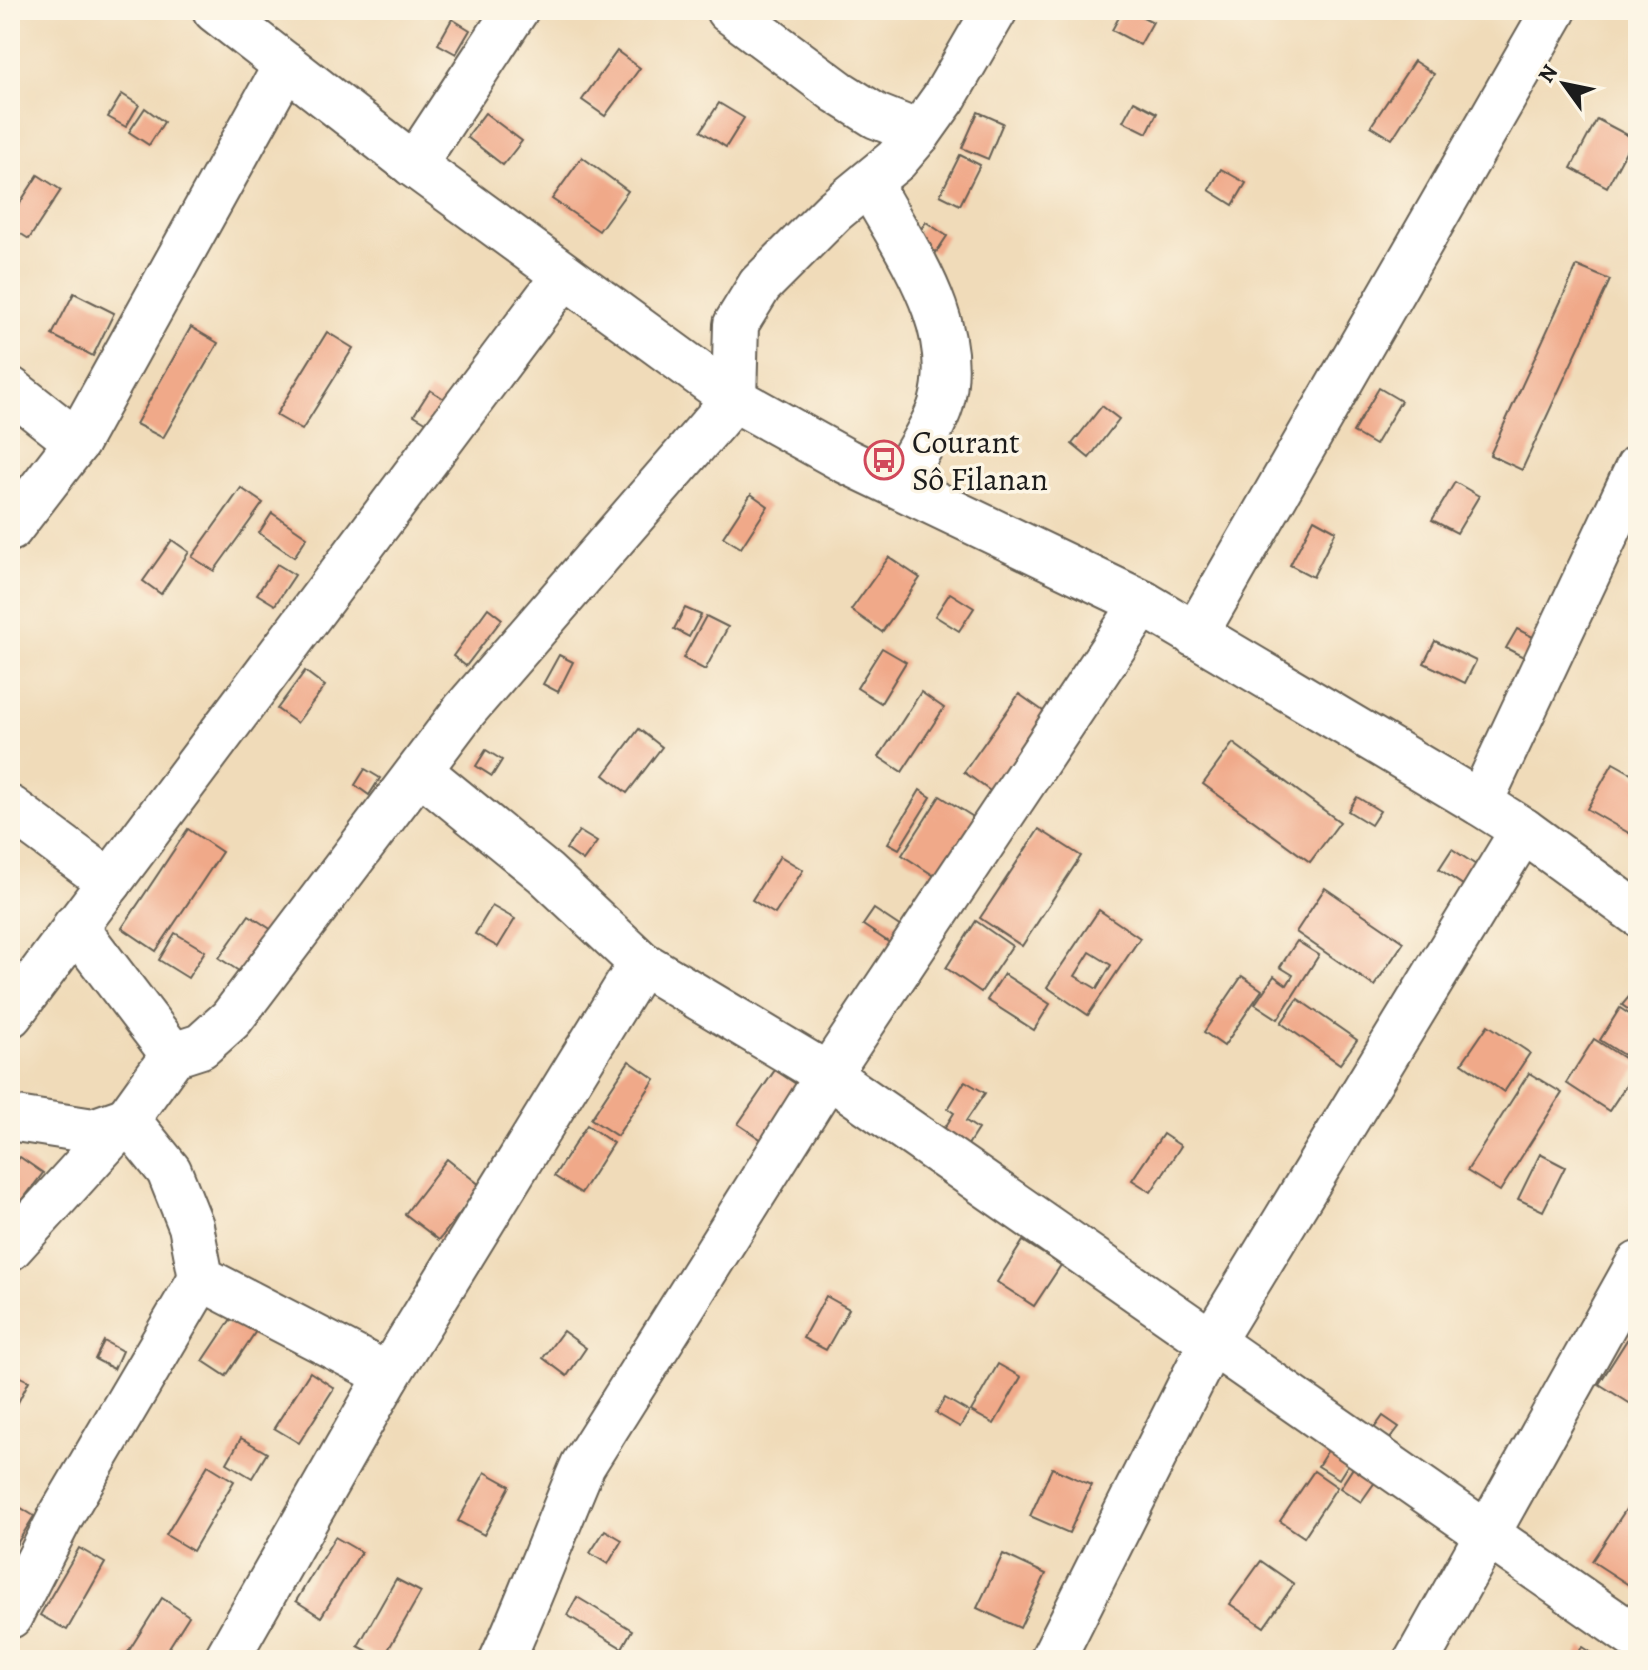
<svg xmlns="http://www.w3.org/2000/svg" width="1648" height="1670" viewBox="0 0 1648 1670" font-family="Alegreya,serif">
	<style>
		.building { fill: #f0a989; fill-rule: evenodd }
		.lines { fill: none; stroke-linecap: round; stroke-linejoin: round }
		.minor-casing { stroke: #665f53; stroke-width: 48 }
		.minor { stroke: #fff; stroke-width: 44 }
		.labels { text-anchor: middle; stroke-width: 7; stroke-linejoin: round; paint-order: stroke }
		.poi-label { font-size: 32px; fill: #1c1c1c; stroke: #fcf5e5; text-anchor: start }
	</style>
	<rect width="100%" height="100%" fill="#fcf5e5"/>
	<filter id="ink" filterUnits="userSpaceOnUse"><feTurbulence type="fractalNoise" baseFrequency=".0125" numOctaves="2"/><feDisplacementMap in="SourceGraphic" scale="16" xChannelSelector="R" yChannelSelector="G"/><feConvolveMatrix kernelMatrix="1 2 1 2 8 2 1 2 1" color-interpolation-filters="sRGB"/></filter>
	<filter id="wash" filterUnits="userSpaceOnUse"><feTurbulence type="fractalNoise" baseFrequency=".006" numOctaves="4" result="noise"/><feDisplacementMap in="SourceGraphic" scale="32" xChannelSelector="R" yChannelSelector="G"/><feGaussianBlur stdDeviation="1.8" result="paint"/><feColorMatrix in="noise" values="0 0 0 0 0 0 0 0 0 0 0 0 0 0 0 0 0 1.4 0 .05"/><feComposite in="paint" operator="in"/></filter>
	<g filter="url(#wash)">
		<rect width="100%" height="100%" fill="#f0dbb9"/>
		<g id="blocks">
			<!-- building -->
			<g class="building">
				<path d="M 1123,10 L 1129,10 L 1153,22 L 1140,45 L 1112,30 Z"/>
				<path d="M 452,19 L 470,30 L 456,54 L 438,44 Z"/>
				<path d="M 617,51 L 640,68 L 605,116 L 582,100 Z"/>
				<path d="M 1414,61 L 1434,74 L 1392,139 L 1371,126 Z"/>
				<path d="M 122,94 L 139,105 L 126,127 L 108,117 Z"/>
				<path d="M 1134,101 L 1157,113 L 1147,133 L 1123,121 Z"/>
				<path d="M 719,103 L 744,118 L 726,147 L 701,131 Z"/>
				<path d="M 145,108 L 164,122 L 149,145 L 129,132 Z"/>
				<path d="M 978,112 L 1003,123 L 988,159 L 962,148 Z"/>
				<path d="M 485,113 L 522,141 L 503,165 L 467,137 Z"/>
				<path d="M 1597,119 L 1633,138 L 1607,187 L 1571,168 Z"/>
				<path d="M 960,155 L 980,165 L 960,205 L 940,195 Z"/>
				<path d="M 582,157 L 628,191 L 599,231 L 552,199 Z"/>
				<path d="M 1221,169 L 1246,183 L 1233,205 L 1209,190 Z"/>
				<path d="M 38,175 L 61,190 L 29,239 L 10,227 L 10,218 Z"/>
				<path d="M 926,222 L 947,236 L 935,254 L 914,239 Z"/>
				<path d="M 1577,266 L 1610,280 L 1522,470 L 1490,455 Z"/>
				<path d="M 74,293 L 114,313 L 93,356 L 52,335 Z"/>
				<path d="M 191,327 L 218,343 L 163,438 L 136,424 Z"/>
				<path d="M 327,332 L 353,348 L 302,430 L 276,415 Z"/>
				<path d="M 1379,388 L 1401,401 L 1375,445 L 1353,432 Z"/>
				<path d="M 430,390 L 454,405 L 439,430 L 414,415 Z"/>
				<path d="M 1102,406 L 1119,419 L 1089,458 L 1072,444 Z"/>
				<path d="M 1455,482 L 1479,496 L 1457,533 L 1432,520 Z"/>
				<path d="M 241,488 L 263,503 L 214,571 L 192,557 Z"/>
				<path d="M 751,494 L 768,506 L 741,548 L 723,537 Z"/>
				<path d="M 272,513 L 307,537 L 294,557 L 259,533 Z"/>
				<path d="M 1314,519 L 1336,531 L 1313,577 L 1290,565 Z"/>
				<path d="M 172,540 L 189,552 L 161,594 L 143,581 Z"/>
				<path d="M 889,557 L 920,578 L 882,632 L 851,610 Z"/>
				<path d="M 277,564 L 295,575 L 275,605 L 257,594 Z"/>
				<path d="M 950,593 L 974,608 L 959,631 L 935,616 Z"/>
				<path d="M 488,608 L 502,619 L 466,666 L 453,656 Z"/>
				<path d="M 685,608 L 701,615 L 689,637 L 674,629 Z"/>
				<path d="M 706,616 L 728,627 L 705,670 L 683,658 Z"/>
				<path d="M 1517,629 L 1541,641 L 1531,661 L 1506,648 Z"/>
				<path d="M 1435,641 L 1476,661 L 1465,683 L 1424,663 Z"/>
				<path d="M 882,648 L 906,662 L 881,703 L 857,688 Z"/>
				<path d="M 559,655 L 573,662 L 558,692 L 543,684 Z"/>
				<path d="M 305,671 L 325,686 L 297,723 L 277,709 Z"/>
				<path d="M 921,692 L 944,708 L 902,772 L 879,757 Z"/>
				<path d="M 1019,694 L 1060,723 L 1004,801 L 964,772 Z"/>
				<path d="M 639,729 L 662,747 L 627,793 L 604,775 Z"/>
				<path d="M 1233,743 L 1340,822 L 1310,862 L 1203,784 Z"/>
				<path d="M 486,750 L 502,760 L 492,776 L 476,766 Z"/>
				<path d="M 1613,763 L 1638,777 L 1638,829 L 1634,836 L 1587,809 Z"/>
				<path d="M 365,769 L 380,778 L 369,795 L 355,785 Z"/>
				<path d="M 920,790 L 931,797 L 899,849 L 888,843 Z"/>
				<path d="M 940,796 L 983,823 L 944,882 L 902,855 Z"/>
				<path d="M 1357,797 L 1380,811 L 1371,825 L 1348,811 Z"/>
				<path d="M 188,829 L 222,852 L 156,951 L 122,928 Z"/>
				<path d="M 1039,829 L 1081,856 L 1022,946 L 980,918 Z"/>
				<path d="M 579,831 L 597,842 L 583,861 L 566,849 Z"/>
				<path d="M 1452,849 L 1476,865 L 1463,885 L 1439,869 Z"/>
				<path d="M 780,856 L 803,870 L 775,914 L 752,900 Z"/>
				<path d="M 1325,888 L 1404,942 L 1374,986 L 1296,932 Z"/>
				<path d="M 492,906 L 515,919 L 498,947 L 475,934 Z"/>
				<path d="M 874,909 L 904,929 L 893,945 L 863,925 Z"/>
				<path d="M 1099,910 L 1140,938 L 1088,1015 L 1047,987 ZM 1090,952 L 1111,965 L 1097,989 L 1075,976 Z"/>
				<path d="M 249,915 L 275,932 L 245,975 L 219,958 Z"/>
				<path d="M 976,921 L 1012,946 L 981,992 L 946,968 Z"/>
				<path d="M 175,933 L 205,951 L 188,978 L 159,960 Z"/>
				<path d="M 1297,941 L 1319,955 L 1278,1019 L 1255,1004 L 1274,976 L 1287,985 L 1293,975 L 1280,967 Z"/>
				<path d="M 1004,974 L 1050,1004 L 1034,1030 L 987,1000 Z"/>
				<path d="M 1242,976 L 1262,990 L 1224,1046 L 1204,1032 Z"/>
				<path d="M 1638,986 L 1638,1016 L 1622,1005 Z"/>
				<path d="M 1298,999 L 1357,1040 L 1340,1064 L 1281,1023 Z"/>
				<path d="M 1620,1008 L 1638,1020 L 1638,1064 L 1600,1040 Z"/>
				<path d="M 1488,1025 L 1530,1053 L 1504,1092 L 1462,1063 Z"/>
				<path d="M 1594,1039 L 1638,1067 L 1609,1111 L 1566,1083 Z"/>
				<path d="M 629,1061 L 655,1079 L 617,1136 L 591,1119 Z"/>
				<path d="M 775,1070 L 802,1088 L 765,1142 L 738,1124 Z"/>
				<path d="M 1529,1073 L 1562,1093 L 1500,1191 L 1467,1171 Z"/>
				<path d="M 965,1081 L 985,1093 L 966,1121 L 978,1129 L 964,1151 L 940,1136 L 954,1113 L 948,1109 Z"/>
				<path d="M 587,1125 L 613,1143 L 581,1193 L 554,1176 Z"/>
				<path d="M 1163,1134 L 1181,1146 L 1151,1192 L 1132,1180 Z"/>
				<path d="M 1540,1154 L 1565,1167 L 1543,1211 L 1518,1199 Z"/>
				<path d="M 20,1157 L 43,1173 L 14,1211 L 10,1208 L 10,1170 Z"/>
				<path d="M 447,1159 L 481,1186 L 439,1240 L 405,1214 Z"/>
				<path d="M 1023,1241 L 1061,1265 L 1034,1306 L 997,1282 Z"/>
				<path d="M 826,1296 L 849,1309 L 826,1350 L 803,1338 Z"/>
				<path d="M 235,1313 L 258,1328 L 226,1376 L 203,1361 Z"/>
				<path d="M 563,1331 L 586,1348 L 567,1376 L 543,1358 Z"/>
				<path d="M 1632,1332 L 1638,1336 L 1638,1400 L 1634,1406 L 1599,1384 Z"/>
				<path d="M 104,1341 L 122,1351 L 114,1369 L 95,1359 Z"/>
				<path d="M 998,1364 L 1021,1377 L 994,1424 L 971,1411 Z"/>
				<path d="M 10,1372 L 29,1381 L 10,1418 Z"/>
				<path d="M 310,1372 L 334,1388 L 299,1443 L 274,1428 Z"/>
				<path d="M 945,1398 L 969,1412 L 960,1427 L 936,1413 Z"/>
				<path d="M 1383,1416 L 1399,1427 L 1385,1445 L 1370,1434 Z"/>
				<path d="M 241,1438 L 267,1453 L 252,1478 L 227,1463 Z"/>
				<path d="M 1328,1450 L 1349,1463 L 1339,1479 L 1318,1466 Z"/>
				<path d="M 208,1465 L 234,1481 L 193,1551 L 166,1535 Z"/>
				<path d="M 1052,1468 L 1091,1485 L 1069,1533 L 1030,1516 Z"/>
				<path d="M 1353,1468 L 1375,1482 L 1361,1502 L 1340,1488 Z"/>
				<path d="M 1314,1471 L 1337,1487 L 1304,1537 L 1280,1521 Z"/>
				<path d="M 485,1472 L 510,1486 L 484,1535 L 458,1521 Z"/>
				<path d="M 1638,1491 L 1638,1591 L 1592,1561 Z"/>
				<path d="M 10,1501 L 34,1516 L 10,1555 Z"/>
				<path d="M 605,1530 L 622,1540 L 608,1564 L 590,1553 Z"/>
				<path d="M 335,1537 L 361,1552 L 321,1617 L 296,1601 Z"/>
				<path d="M 79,1548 L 105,1563 L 67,1630 L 40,1615 Z"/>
				<path d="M 1003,1554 L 1046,1574 L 1020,1628 L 977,1608 Z"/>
				<path d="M 1261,1561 L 1294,1584 L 1264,1627 L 1230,1604 Z"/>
				<path d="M 396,1579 L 421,1592 L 383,1659 L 358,1646 Z"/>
				<path d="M 577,1597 L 632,1630 L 622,1648 L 567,1615 Z"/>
				<path d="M 162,1598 L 189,1616 L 161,1660 L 123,1660 Z"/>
				<path d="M 1582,1647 L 1602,1660 L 1574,1660 Z"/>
			</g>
		</g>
	</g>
	<g filter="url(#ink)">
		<use href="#blocks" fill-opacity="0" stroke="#665f53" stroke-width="2"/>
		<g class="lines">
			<defs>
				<g id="minor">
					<path d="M 215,10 L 414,165 L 734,399 L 846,461 L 1143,603 L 1480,803 L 1523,830 L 1638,914"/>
					<path d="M 728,10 L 838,92 L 876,116 L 919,133"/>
					<path d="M 414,165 L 516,10"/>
					<path d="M 869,183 C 905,250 963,325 941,404 C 934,428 910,463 898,485"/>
					<path d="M 10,389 L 77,442"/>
					<path d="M 10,529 L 77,442 L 286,65"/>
					<path d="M 1195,635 L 1554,10"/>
					<path d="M 420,771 L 545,873 L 641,963 L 828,1075 L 1638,1639"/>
					<path d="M 1480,803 L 1638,467"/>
					<path d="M 10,808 L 110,882"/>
					<path d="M 75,926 L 173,1055"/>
					<path d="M 10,1015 L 564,276"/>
					<path d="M 10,1118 L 93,1131 L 127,1119 L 169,1171 L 191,1226 L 201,1278 L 388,1375"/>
					<path d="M 10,1248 L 127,1119 L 173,1055 L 201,1046 L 231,1019 L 464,711 L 734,399 L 736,324 L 760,285 L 834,211 L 896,160 L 919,133 L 944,98 L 995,10"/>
					<path d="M 10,1616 L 62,1514 L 201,1278"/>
					<path d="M 226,1660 L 388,1375 L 641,963"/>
					<path d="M 502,1660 C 531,1596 555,1530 583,1465 L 828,1075 L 1143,603"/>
					<path d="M 1052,1660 L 1211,1343 L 1523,830"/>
					<path d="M 1417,1660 L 1638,1264"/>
				</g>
			</defs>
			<!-- minor casing -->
			<use href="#minor" class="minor-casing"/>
			<!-- minor -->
			<use href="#minor" class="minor"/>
		</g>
	</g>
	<!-- icons -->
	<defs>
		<symbol id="bus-ring" viewBox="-11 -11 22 22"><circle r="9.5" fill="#fcf5e5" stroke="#d1495b" stroke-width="1.5"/><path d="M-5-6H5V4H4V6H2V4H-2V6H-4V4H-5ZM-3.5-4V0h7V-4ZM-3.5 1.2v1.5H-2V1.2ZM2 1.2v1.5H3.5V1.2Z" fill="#d1495b"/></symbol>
	</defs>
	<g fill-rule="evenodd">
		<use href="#bus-ring" x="862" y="438" width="44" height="44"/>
	</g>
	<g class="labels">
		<!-- poi labels -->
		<g class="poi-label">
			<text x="912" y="453">Courant<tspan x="912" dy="37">Sô Filanan</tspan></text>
		</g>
	</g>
	<!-- margin -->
	<rect width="1648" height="1670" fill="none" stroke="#fcf5e5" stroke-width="40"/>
	<!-- north arrow -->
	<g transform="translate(1564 84) rotate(303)" stroke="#fcf5e5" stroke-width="6" paint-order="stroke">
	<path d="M0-6L14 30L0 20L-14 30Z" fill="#1c1c1c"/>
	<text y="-12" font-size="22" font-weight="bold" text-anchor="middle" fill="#1c1c1c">N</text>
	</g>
</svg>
